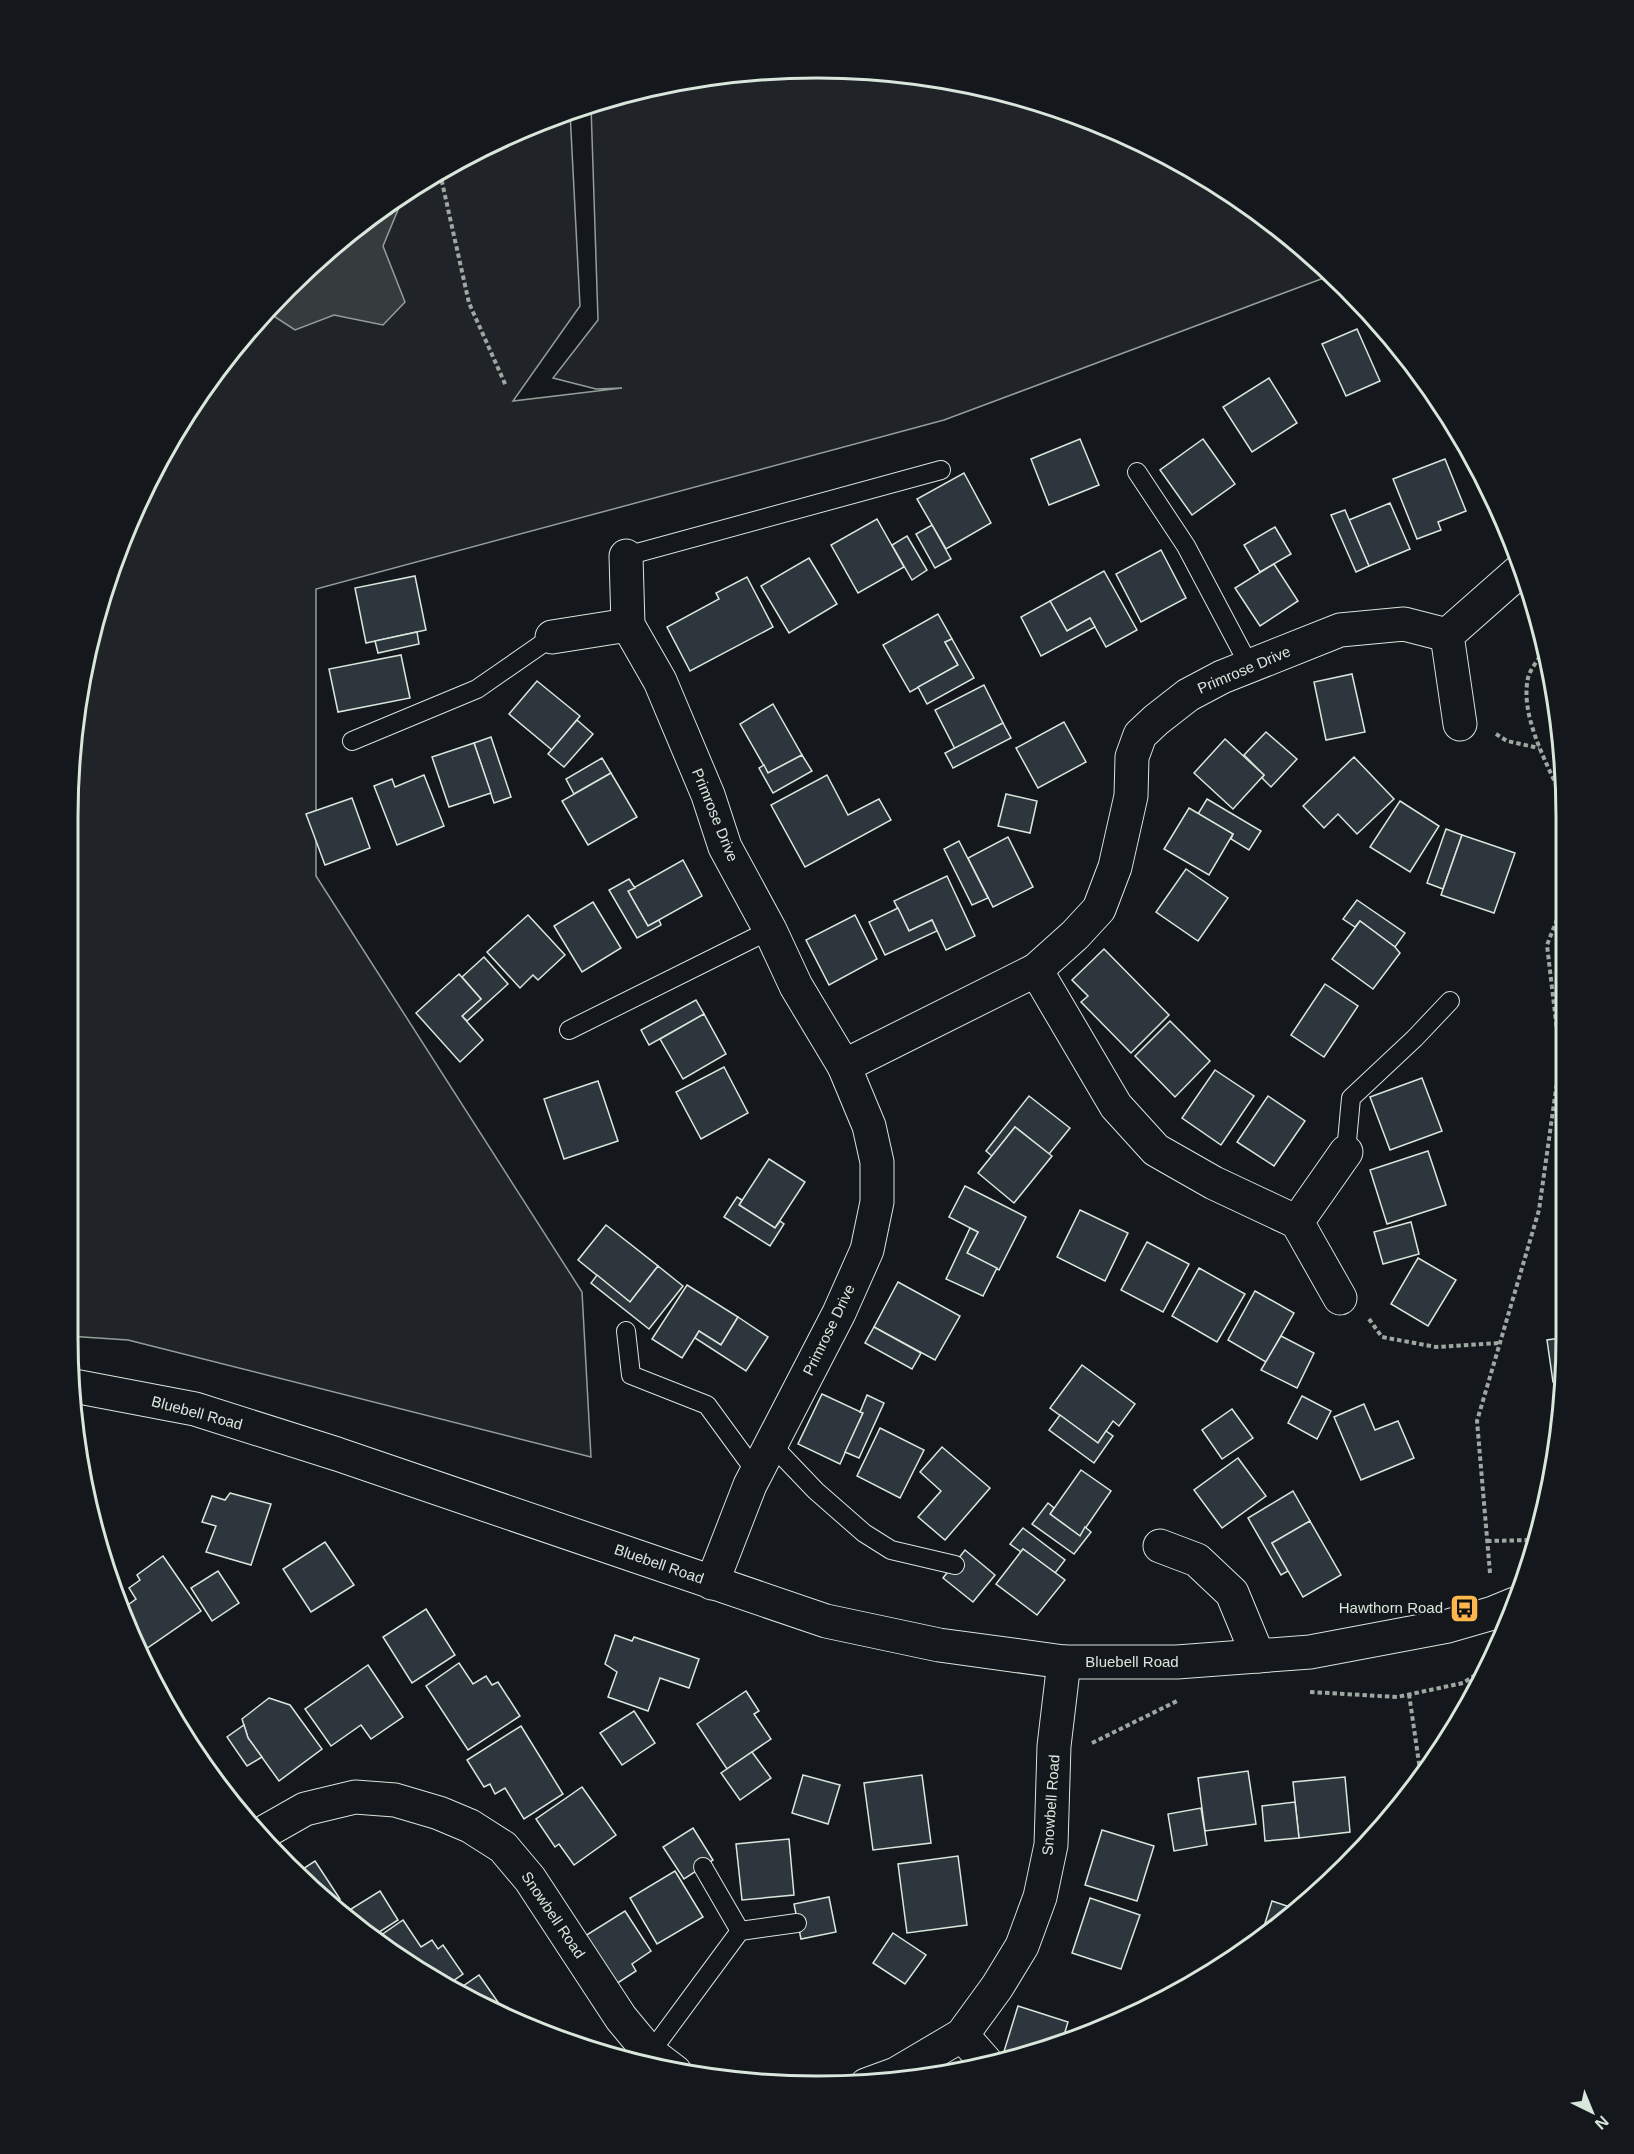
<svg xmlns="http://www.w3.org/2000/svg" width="1634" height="2154" viewBox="0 0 1634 2154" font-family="Arial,sans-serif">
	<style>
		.green { fill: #202428; stroke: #939e99; stroke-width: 1.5 }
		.water { fill: #363b3e; stroke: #939e99; stroke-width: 1.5 }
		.building { fill: #2c363c; stroke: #d8e6dc; stroke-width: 1.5 }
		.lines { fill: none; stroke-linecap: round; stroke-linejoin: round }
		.lane-casing { stroke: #d8e6dc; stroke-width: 20 }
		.street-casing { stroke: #d8e6dc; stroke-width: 35 }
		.secondary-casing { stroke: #d8e6dc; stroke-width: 35 }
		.path { stroke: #9da8a2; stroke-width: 4; stroke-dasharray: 4.5 3; stroke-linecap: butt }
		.lane { stroke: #14181c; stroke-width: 18 }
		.street { stroke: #14181c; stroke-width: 33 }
		.secondary { stroke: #14181c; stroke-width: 33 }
		.labels { text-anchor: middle; stroke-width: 4.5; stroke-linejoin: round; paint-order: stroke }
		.street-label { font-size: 15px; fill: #d8e6dc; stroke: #14181c }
		.poi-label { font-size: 15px; fill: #d8e6dc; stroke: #14181c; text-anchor: end }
		.rim { fill: none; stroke: #d8e6dc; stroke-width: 3 }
	</style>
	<rect width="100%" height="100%" fill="#14181c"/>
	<!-- green -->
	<path class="green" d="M 817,68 L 963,82 L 1104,124 L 1233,194 L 1332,275 L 944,420 L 316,589 L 316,876 L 582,1292 L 591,1457 L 128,1340 L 68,1336 L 69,768 L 93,623 L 145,485 L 222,361 L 287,287 L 400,194 L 530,125 L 570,112 L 580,306 L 513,401 L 622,388 L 596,389 L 553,378 L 598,320 L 591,106 L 670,82 Z"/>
	<!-- water -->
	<path class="water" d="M 387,205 L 400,205 L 383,246 L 405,302 L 383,325 L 334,315 L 295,330 L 266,311 L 287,287 Z"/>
	<!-- building -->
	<g class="building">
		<path d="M 1357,329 L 1380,381 L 1346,396 L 1322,344 Z"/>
		<path d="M 1269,378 L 1297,423 L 1252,452 L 1223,407 Z"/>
		<path d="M 1080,439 L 1099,485 L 1049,505 L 1031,459 Z"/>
		<path d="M 1203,439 L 1235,484 L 1192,515 L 1160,470 Z"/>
		<path d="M 1445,459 L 1466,511 L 1438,522 L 1441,530 L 1417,539 L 1393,479 Z"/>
		<path d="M 964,473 L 991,523 L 946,549 L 917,499 Z"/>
		<path d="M 1390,503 L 1410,549 L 1369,566 L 1349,520 Z"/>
		<path d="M 1345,510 L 1369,566 L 1356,572 L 1331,515 Z"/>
		<path d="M 877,519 L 904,567 L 858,593 L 831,545 Z"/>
		<path d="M 932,525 L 951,559 L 935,568 L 916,534 Z"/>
		<path d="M 1275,527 L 1291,554 L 1260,572 L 1244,545 Z"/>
		<path d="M 907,536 L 927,570 L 912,580 L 892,545 Z"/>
		<path d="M 1161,550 L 1186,598 L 1141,622 L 1116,574 Z"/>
		<path d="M 809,558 L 837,604 L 789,633 L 761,586 Z"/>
		<path d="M 1274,564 L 1298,601 L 1260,626 L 1235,588 Z"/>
		<path d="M 1104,571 L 1137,630 L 1106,647 L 1090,618 L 1067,631 L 1050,601 Z"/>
		<path d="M 415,576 L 426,630 L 366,643 L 355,588 Z"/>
		<path d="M 747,577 L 773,627 L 690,671 L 667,627 L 719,599 L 716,593 Z"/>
		<path d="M 1050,601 L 1067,631 L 1090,618 L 1095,627 L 1041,656 L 1021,617 Z"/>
		<path d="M 938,614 L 952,639 L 945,642 L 958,665 L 910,692 L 883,645 Z"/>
		<path d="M 417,632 L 419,644 L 378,653 L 375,641 Z"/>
		<path d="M 952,639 L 974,678 L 927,704 L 918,687 L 958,665 L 945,642 Z"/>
		<path d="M 401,655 L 410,698 L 338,712 L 329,669 Z"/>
		<path d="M 1352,674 L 1365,732 L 1326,740 L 1314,682 Z"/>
		<path d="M 537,681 L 580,716 L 552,750 L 509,714 Z"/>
		<path d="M 984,685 L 1003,723 L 955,749 L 935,710 Z"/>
		<path d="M 773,704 L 802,755 L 768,773 L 740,724 Z"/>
		<path d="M 577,720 L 593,734 L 564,767 L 548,754 Z"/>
		<path d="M 1064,722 L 1086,762 L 1038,788 L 1016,748 Z"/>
		<path d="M 1003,723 L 1011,738 L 953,768 L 945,753 Z"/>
		<path d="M 1266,732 L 1297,759 L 1271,787 L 1262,778 L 1264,775 L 1244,755 Z"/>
		<path d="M 491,737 L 511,797 L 494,803 L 474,743 Z"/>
		<path d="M 1225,739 L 1264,775 L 1233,809 L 1194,773 Z"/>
		<path d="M 474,743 L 491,793 L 449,807 L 432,757 Z"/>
		<path d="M 802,755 L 812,771 L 773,793 L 759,768 L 764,765 L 768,773 Z"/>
		<path d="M 1354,757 L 1394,799 L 1357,834 L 1338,814 L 1324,828 L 1303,806 Z"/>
		<path d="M 602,758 L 611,773 L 574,794 L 566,779 Z"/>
		<path d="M 611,773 L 637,817 L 588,845 L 562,801 Z"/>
		<path d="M 424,775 L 444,826 L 397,845 L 374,786 L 392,779 L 395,787 Z"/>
		<path d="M 827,775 L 848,815 L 879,799 L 891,820 L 805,867 L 771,805 Z"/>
		<path d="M 1006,794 L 1037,801 L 1030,833 L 998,826 Z"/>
		<path d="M 352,798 L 370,848 L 325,865 L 306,814 Z"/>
		<path d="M 1207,799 L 1261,831 L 1249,850 L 1231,839 L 1233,834 L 1198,814 Z"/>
		<path d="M 1400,801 L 1439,826 L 1410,872 L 1370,847 Z"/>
		<path d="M 1189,808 L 1233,834 L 1209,875 L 1164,849 Z"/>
		<path d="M 1446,829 L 1462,835 L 1443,889 L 1427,883 Z"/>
		<path d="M 1462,835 L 1515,853 L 1494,913 L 1441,895 Z"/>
		<path d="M 1008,837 L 1033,887 L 993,907 L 968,858 Z"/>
		<path d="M 959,841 L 988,898 L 972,905 L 944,849 Z"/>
		<path d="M 683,860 L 702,896 L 648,926 L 628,891 Z"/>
		<path d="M 1186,869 L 1228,898 L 1198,941 L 1156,912 Z"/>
		<path d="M 947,876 L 975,936 L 946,950 L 932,920 L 909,931 L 894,901 Z"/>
		<path d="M 629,879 L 635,888 L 628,891 L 648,926 L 659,920 L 661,925 L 637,938 L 609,890 Z"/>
		<path d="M 1357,900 L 1405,933 L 1395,947 L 1360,921 L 1355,927 L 1343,919 Z"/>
		<path d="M 593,902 L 621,948 L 582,972 L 554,926 Z"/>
		<path d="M 898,908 L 909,931 L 932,920 L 937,931 L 885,955 L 869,922 Z"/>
		<path d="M 528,915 L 565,955 L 538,980 L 533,975 L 520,988 L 487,952 Z"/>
		<path d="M 855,915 L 877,959 L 829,985 L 806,940 Z"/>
		<path d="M 1360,921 L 1395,947 L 1400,953 L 1373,989 L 1332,959 Z"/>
		<path d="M 1104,949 L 1169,1015 L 1131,1053 L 1081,1002 L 1088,996 L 1072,980 Z"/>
		<path d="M 484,957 L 508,984 L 467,1021 L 462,1016 L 481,999 L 462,977 Z"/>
		<path d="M 459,974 L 481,999 L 462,1016 L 483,1040 L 460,1062 L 416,1013 Z"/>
		<path d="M 1325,984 L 1358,1006 L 1324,1057 L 1291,1035 Z"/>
		<path d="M 696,1000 L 704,1014 L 649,1045 L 641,1030 Z"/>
		<path d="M 704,1014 L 726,1054 L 683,1079 L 660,1039 Z"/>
		<path d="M 1170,1021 L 1210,1061 L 1175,1097 L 1135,1056 Z"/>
		<path d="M 724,1067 L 748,1113 L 701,1139 L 676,1092 Z"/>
		<path d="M 1215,1070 L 1254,1096 L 1221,1145 L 1182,1118 Z"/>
		<path d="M 1422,1078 L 1442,1131 L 1390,1150 L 1370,1097 Z"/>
		<path d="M 598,1081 L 618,1141 L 564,1159 L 544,1099 Z"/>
		<path d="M 1029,1096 L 1070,1128 L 1049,1154 L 1015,1127 L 992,1156 L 986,1151 Z"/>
		<path d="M 1268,1096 L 1305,1121 L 1274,1166 L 1237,1142 Z"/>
		<path d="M 1015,1127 L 1052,1156 L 1014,1203 L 978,1173 Z"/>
		<path d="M 1428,1151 L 1446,1205 L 1387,1224 L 1370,1170 Z"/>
		<path d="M 769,1159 L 805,1182 L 775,1228 L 739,1205 Z"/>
		<path d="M 965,1186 L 1026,1217 L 999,1270 L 967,1253 L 978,1232 L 949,1217 Z"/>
		<path d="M 737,1197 L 742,1200 L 739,1205 L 775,1228 L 780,1221 L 784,1224 L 770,1246 L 724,1217 Z"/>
		<path d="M 1080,1210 L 1128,1233 L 1105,1281 L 1057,1257 Z"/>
		<path d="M 1411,1222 L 1419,1254 L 1383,1264 L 1374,1232 Z"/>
		<path d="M 606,1225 L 658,1266 L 630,1302 L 578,1260 Z"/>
		<path d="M 970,1228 L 978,1232 L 967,1253 L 997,1268 L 983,1296 L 946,1279 Z"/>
		<path d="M 1147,1242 L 1189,1264 L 1163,1312 L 1121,1290 Z"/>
		<path d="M 1418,1258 L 1456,1280 L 1428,1326 L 1391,1304 Z"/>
		<path d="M 658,1266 L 683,1286 L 649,1329 L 591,1283 L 597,1275 L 630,1302 Z"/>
		<path d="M 1199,1268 L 1245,1294 L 1217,1342 L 1172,1316 Z"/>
		<path d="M 898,1282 L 960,1316 L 935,1360 L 874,1327 Z"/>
		<path d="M 687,1285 L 738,1317 L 721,1345 L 699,1331 L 682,1358 L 652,1339 Z"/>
		<path d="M 1255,1291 L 1294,1313 L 1266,1362 L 1228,1340 Z"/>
		<path d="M 738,1317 L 768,1337 L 746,1371 L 695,1338 L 699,1331 L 721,1345 Z"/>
		<path d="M 874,1327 L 921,1353 L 912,1369 L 865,1343 Z"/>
		<path d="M 1281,1336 L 1314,1353 L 1297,1388 L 1261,1370 Z"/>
		<path d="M 1560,1338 L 1560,1382 L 1553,1382 L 1547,1340 Z"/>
		<path d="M 1082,1365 L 1135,1404 L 1119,1426 L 1113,1421 L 1098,1443 L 1050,1408 Z"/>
		<path d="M 822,1394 L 863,1413 L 840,1464 L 798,1444 Z"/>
		<path d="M 867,1395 L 884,1403 L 859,1458 L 845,1452 L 863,1413 L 860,1412 Z"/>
		<path d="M 1302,1396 L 1331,1411 L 1317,1439 L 1288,1423 Z"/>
		<path d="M 1364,1404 L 1375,1430 L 1398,1421 L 1414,1458 L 1361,1480 L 1334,1417 Z"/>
		<path d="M 1232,1409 L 1253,1438 L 1222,1459 L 1202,1430 Z"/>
		<path d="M 1060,1415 L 1098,1443 L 1106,1431 L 1113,1436 L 1094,1463 L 1049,1430 Z"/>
		<path d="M 880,1428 L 924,1450 L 900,1498 L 857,1476 Z"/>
		<path d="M 942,1447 L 990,1488 L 945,1540 L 918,1517 L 941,1491 L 920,1472 Z"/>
		<path d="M 1238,1458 L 1266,1496 L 1222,1528 L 1194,1490 Z"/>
		<path d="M 1081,1470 L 1111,1491 L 1080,1536 L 1050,1514 Z"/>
		<path d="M 1293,1491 L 1310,1521 L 1272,1543 L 1288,1571 L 1281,1575 L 1248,1518 Z"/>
		<path d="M 230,1493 L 271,1504 L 251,1565 L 206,1552 L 216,1526 L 202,1522 L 212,1496 L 225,1500 Z"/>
		<path d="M 1048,1503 L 1054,1508 L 1050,1514 L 1080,1536 L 1085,1527 L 1091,1532 L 1074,1554 L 1032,1524 Z"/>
		<path d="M 1310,1521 L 1341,1575 L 1303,1597 L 1272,1543 Z"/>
		<path d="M 1023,1528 L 1065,1560 L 1055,1573 L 1023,1549 L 1021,1552 L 1010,1544 Z"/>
		<path d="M 325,1542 L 354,1585 L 311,1612 L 283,1569 Z"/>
		<path d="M 1023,1549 L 1065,1580 L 1037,1615 L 996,1584 Z"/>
		<path d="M 965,1550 L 995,1575 L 973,1602 L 943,1578 Z"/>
		<path d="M 163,1556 L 201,1611 L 143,1651 L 125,1607 L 136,1599 L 129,1588 L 140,1580 L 137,1575 Z"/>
		<path d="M 218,1571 L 239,1603 L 212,1621 L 191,1588 Z"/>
		<path d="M 426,1609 L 455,1655 L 412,1683 L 383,1637 Z"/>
		<path d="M 615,1635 L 632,1641 L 634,1637 L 699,1659 L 689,1688 L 660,1678 L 648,1711 L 608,1697 L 617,1672 L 605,1664 Z"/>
		<path d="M 459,1663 L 473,1684 L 486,1676 L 492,1685 L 498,1682 L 520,1716 L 468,1750 L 426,1686 Z"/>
		<path d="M 368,1665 L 403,1717 L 371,1739 L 361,1725 L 331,1746 L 305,1709 Z"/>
		<path d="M 746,1691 L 759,1711 L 754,1714 L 771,1739 L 727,1769 L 697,1724 Z"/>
		<path d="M 269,1698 L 290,1705 L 322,1749 L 279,1781 L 248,1738 L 242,1719 Z"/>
		<path d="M 634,1711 L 655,1743 L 622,1765 L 600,1733 Z"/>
		<path d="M 244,1725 L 248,1738 L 262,1757 L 247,1766 L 227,1737 Z"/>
		<path d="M 521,1726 L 563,1794 L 524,1819 L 505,1788 L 495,1794 L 490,1784 L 484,1787 L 467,1760 Z"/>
		<path d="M 752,1752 L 771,1778 L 740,1800 L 721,1773 Z"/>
		<path d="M 1248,1771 L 1256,1824 L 1205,1831 L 1198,1778 Z"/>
		<path d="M 803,1775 L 840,1785 L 828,1824 L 792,1813 Z"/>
		<path d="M 922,1775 L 931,1843 L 873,1850 L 864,1783 Z"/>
		<path d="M 1345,1777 L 1350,1832 L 1299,1838 L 1293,1782 Z"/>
		<path d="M 582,1787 L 616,1835 L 574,1865 L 559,1844 L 555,1847 L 536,1819 Z"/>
		<path d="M 1295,1802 L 1299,1838 L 1265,1841 L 1262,1806 Z"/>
		<path d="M 1201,1808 L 1207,1845 L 1174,1851 L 1168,1814 Z"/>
		<path d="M 693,1828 L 713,1860 L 684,1879 L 663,1847 Z"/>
		<path d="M 1102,1830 L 1154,1846 L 1137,1901 L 1085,1885 Z"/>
		<path d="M 789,1839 L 794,1895 L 742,1900 L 736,1844 Z"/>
		<path d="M 958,1856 L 967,1925 L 907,1933 L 898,1864 Z"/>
		<path d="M 315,1861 L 340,1899 L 331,1905 L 295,1874 Z"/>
		<path d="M 675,1871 L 703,1917 L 657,1944 L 630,1898 Z"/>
		<path d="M 380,1891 L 398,1920 L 370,1938 L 367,1935 L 351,1909 Z"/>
		<path d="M 829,1897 L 836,1932 L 801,1939 L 794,1904 Z"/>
		<path d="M 1090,1898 L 1140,1915 L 1121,1969 L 1072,1953 Z"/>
		<path d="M 1272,1901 L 1296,1909 L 1260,1939 Z"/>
		<path d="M 625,1911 L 651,1951 L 632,1964 L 636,1971 L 607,1990 L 577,1941 Z"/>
		<path d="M 403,1920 L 421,1947 L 432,1940 L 438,1949 L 443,1945 L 463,1974 L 447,1985 L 374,1940 Z"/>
		<path d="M 893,1933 L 926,1955 L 905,1984 L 873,1963 Z"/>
		<path d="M 479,1975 L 500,2005 L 491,2011 L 456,1991 Z"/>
		<path d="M 1018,2006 L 1068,2022 L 1061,2045 L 1002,2058 Z"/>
	</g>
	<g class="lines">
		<defs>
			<g id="lane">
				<path d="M 1137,472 L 1186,546 L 1250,667"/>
				<path d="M 626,556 L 941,470"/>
				<path d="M 352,741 L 477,689 L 552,637"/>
				<path d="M 569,1030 L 770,930"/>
				<path d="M 1346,1152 L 1351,1098 L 1415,1038 L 1450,1001"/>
				<path d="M 626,1331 L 631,1375 L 707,1405 L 756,1472"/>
				<path d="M 771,1444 L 816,1491 L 864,1533 L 891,1550 L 955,1565"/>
				<path d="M 703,1867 L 740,1931"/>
				<path d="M 650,2053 L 740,1931 L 797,1923"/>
			</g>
			<g id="street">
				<path d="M 626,556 L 628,625 L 660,681 L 708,795 L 725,847 L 770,930 L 796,986 L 844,1066 L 869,1126 L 877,1162 L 877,1202 L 867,1250 L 839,1313 L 750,1485 L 712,1583"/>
				<path d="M 552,637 L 628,625"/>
				<path d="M 1460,724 L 1447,635 L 1523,568"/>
				<path d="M 1036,970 L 1116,1106 L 1156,1150 L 1214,1183 L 1297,1222 L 1340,1298"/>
				<path d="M 844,1066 L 1036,970 L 1075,935 L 1099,909 L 1115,867 L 1131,796 L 1132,757 L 1140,735 L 1156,720 L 1188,695 L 1222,677 L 1340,630 L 1404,624 L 1447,635"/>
				<path d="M 1297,1222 L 1346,1152"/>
				<path d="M 1160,1546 L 1197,1560 L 1232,1593 L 1258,1656"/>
				<path d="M 261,1834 L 305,1809 L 355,1797 L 395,1800 L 439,1813 L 470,1826 L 503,1847 L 530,1879 L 621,2018 L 650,2053 L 675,2072"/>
				<path d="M 962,2035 L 985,2061"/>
				<path d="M 866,2085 L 896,2074 L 962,2035 L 997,1987 L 1022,1946 L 1040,1897 L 1051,1845 L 1054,1746 L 1064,1662"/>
			</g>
			<path id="secondary" d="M 74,1386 L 195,1409 L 337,1454 L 826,1621 L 939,1645 L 1064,1662 L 1177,1662 L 1310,1652 L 1448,1626 L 1493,1613 L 1515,1604"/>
		</defs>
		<!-- lane casing -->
		<use href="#lane" class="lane-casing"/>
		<!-- street casing -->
		<use href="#street" class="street-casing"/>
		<!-- secondary casing -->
		<use href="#secondary" class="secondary-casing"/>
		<!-- path -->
		<g class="path">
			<path d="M 440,173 L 469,303 L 506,386"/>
			<path d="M 1544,650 C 1539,659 1530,669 1528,678 C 1520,714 1545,760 1560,793"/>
			<path d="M 1496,734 L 1507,741 L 1539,748"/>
			<path d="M 1560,1056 L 1547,945 L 1560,912"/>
			<path d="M 1369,1319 L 1382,1337 L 1436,1347 L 1500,1343"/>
			<path d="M 1487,1541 L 1532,1540"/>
			<path d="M 1490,1573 L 1477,1421 L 1539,1210 L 1560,1061"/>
			<path d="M 1310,1692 L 1397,1697 L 1463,1683 L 1485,1669"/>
			<path d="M 1409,1694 L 1421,1777"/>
			<path d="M 1092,1743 L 1177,1701"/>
		</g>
		<!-- lane -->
		<use href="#lane" class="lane"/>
		<!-- street -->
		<use href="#street" class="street"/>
		<!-- secondary -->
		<use href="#secondary" class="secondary"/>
	</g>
	<!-- icons -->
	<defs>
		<symbol id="bus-square" viewBox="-11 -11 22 22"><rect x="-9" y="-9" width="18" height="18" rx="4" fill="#ffb74d" stroke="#14181c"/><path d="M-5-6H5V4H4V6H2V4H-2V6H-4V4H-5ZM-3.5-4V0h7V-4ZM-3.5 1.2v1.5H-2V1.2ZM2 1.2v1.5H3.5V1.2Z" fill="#111"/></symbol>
	</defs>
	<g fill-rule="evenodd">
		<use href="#bus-square" x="1448" y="1592" width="33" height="33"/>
	</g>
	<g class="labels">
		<!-- street labels -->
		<g class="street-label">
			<text transform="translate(1244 670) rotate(-23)" y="5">Primrose Drive</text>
			<text transform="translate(715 815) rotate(68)" y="5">Primrose Drive</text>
			<text transform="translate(829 1330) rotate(-64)" y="5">Primrose Drive</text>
			<text transform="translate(197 1413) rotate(15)" y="5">Bluebell Road</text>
			<text transform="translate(659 1564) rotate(19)" y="5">Bluebell Road</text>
			<text x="1132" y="1667">Bluebell Road</text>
			<text transform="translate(1051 1805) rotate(-86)" y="5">Snowbell Road</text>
			<text transform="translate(553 1915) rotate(56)" y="5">Snowbell Road</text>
		</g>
		<!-- poi labels -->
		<g class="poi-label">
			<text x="1443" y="1613">Hawthorn Road</text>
		</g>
	</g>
	<!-- crop -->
	<path d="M0 0H1634V2154H0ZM817 78H817A739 739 0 0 1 1556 817V1337A739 739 0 0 1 817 2076H817A739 739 0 0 1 78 1337V817A739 739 0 0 1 817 78Z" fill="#14181c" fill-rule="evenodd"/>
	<path class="rim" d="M817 78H817A739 739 0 0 1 1556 817V1337A739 739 0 0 1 817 2076H817A739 739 0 0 1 78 1337V817A739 739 0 0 1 817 78Z"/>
	<!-- north arrow -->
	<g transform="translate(1592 2112) rotate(137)" stroke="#14181c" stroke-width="4.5" paint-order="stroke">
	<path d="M0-4.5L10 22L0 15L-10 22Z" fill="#d8e6dc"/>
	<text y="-9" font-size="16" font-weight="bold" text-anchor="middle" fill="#d8e6dc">N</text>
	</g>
</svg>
